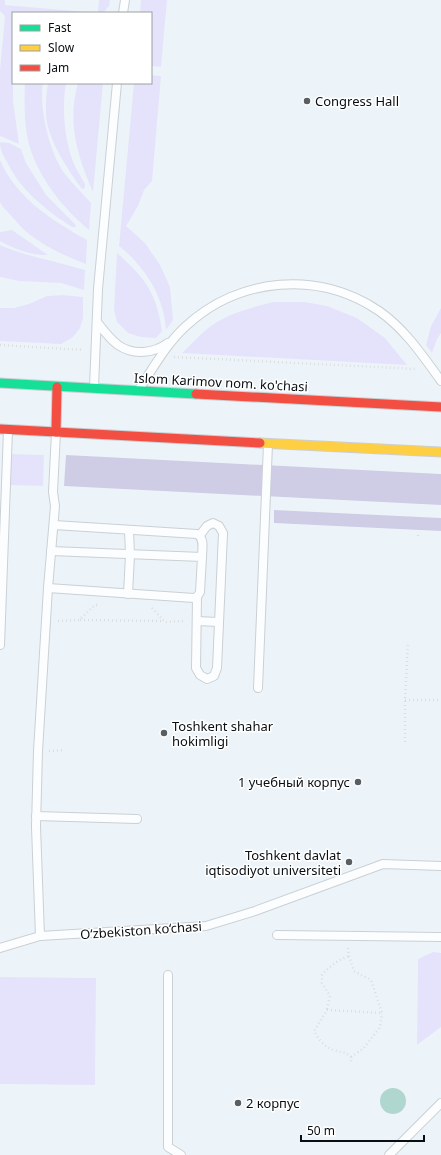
<svg xmlns="http://www.w3.org/2000/svg" width="441" height="1155" viewBox="0 0 441 1155" font-family="'Noto Sans',sans-serif">
	<style>
		.green { fill: #e5e3fb }
		.forest { fill: #cfcde6 }
		.water { fill: #b0d7cf }
		.lines { fill: none; stroke-linecap: round; stroke-linejoin: round }
		.lane-casing { stroke: #cad0d4; stroke-width: 10 }
		.fast-casing { stroke: #cad0d4; stroke-width: 11 }
		.slow-casing { stroke: #cad0d4; stroke-width: 11 }
		.jam-casing { stroke: #cad0d4; stroke-width: 11 }
		.path { stroke: #dbdee0; stroke-width: 2.5; stroke-dasharray: 1 3; stroke-linecap: butt }
		.lane { stroke: #fcfdfe; stroke-width: 8 }
		.fast { stroke: #16e098; stroke-width: 9 }
		.slow { stroke: #ffcf43; stroke-width: 9 }
		.jam { stroke: #f24e42; stroke-width: 9 }
		.poi-dot { fill: #595e63; stroke: #fff; stroke-width: 1.5 }
		.labels { text-anchor: middle; stroke-width: 3; stroke-linejoin: round; paint-order: stroke }
		.poi-label { font-size: 13px; fill: #090e12; stroke: #fff; text-anchor: start }
		.street-label { font-size: 13px; fill: #090e12; stroke: #fff }
	</style>
	<rect width="100%" height="100%" fill="#edf4f9"/>
	<!-- green -->
	<g class="green">
		<path d="M 0,0 L 5,0 L 5,5 L 98,13 L 99,0 L 110,0 L 109,6 L 103,13 L 13,13 L 13,101 L 19,144 L 0,136 L 0,70 L 5,16 L 0,11 Z"/>
		<path d="M 141,0 L 167,0 L 161,67 L 151,66 L 151,13 L 140,13 Z"/>
		<path d="M 151,75 L 161,76 L 152,181 L 144,190 L 138,206 L 126,226 L 145,243 L 160,265 L 170,287 L 173,320 L 166,330 C 164,296 145,267 119,246 L 134,83 L 151,83 Z"/>
		<path d="M 25,83 L 43,83 C 39,109 49,150 64,173 C 72,183 82,193 91,203 L 89,230 C 64,209 42,182 31,151 C 24,132 24,102 25,83 Z"/>
		<path d="M 48,83 L 66,83 C 62,107 64,133 71,156 C 74,166 80,175 85,184 L 85,188 L 82,189 C 68,170 52,146 47,123 C 45,112 46,94 48,83 Z"/>
		<path d="M 78,83 L 103,83 L 93,192 C 77,156 67,122 78,83 Z"/>
		<path d="M 0,142 L 9,143 L 21,149 L 26,163 L 46,195 L 75,224 L 76,227 L 72,227 C 46,210 21,191 7,162 C 3,155 0,150 0,142 Z"/>
		<path d="M 0,160 C 16,198 53,221 87,240 L 86,264 C 62,255 39,244 21,227 C 15,220 9,213 2,206 L 0,202 Z"/>
		<path d="M 12,230 L 48,255 C 32,256 14,249 0,241 L 0,232 Z"/>
		<path d="M 0,245 C 27,257 56,261 85,270 L 84,290 L 61,283 L 19,281 L 0,277 Z"/>
		<path d="M 117,253 C 146,279 156,292 162,331 L 156,338 L 141,337 L 128,333 L 117,322 L 114,310 Z"/>
		<path d="M 63,295 L 83,297 L 83,318 L 80,328 L 73,337 L 61,344 L 0,341 L 0,308 L 14,308 L 29,304 L 47,296 Z"/>
		<path d="M 273,302 L 304,302 L 327,306 L 357,318 L 385,338 L 407,365 L 182,353 C 190,346 198,336 207,329 C 226,314 250,308 273,302 Z"/>
		<path d="M 441,308 L 441,333 L 437,339 L 432,353 L 426,345 L 431,326 Z"/>
		<path d="M 10,454 L 44,455 L 43,486 L 9,485 Z"/>
		<path d="M 433,952 L 441,953 L 441,1027 L 417,1045 L 418,959 Z"/>
		<path d="M 0,977 L 96,978 L 95,1085 L 0,1084 Z"/>
	</g>
	<!-- forest -->
	<g class="forest">
		<path d="M 66,455 L 441,474 L 441,505 L 64,486 Z"/>
		<path d="M 274,510 L 441,518 L 441,531 L 274,523 Z"/>
	</g>
	<!-- water -->
	<circle class="water" cx="393" cy="1101" r="13"/>
	<g class="lines">
		<defs>
			<g id="lane">
				<path d="M 123,13 L 125,0"/>
				<path d="M 97,322 C 103,330 110,339 118,345 C 134,356 154,353 168,343"/>
				<path d="M 94,387 L 98,289 L 117,83"/>
				<path d="M 139,389 C 154,367 167,343 186,326 C 239,277 319,270 379,311 C 405,329 423,356 441,381"/>
				<path d="M 54,525 L 197,534 C 205,538 202,550 202,557"/>
				<path d="M 48,588 L 194,598 L 197,597 L 200,592 L 202,557 L 51,551"/>
				<path d="M 128,594 L 130,555 L 129,530"/>
				<path d="M 197,597 L 196,668 L 200,675 L 207,679 L 214,676 L 217,668 L 223,533 L 219,526 L 213,523 L 207,526 L 200,535"/>
				<path d="M 197,621 L 218,622"/>
				<path d="M 0,645 L 8,430"/>
				<path d="M 258,688 L 268,444"/>
				<path d="M 36,816 L 137,819"/>
				<path d="M 277,935 L 441,937"/>
				<path d="M 40,936 L 36,827 L 38,751 L 48,588 L 55,506 L 53,492 L 56,432"/>
				<path d="M 0,948 L 40,936 L 206,926 L 255,911 L 383,864 L 441,866"/>
				<path d="M 168,975 L 168,1147 L 181,1155"/>
				<path d="M 389,1155 L 441,1103"/>
			</g>
			<path id="fast" d="M 0,383 L 196,394"/>
			<path id="slow" d="M 260,443 L 441,452"/>
			<g id="jam">
				<path d="M 196,394 L 441,407"/>
				<path d="M 0,429 L 260,443"/>
				<path d="M 56,432 L 57,387"/>
			</g>
		</defs>
		<!-- lane casing -->
		<use href="#lane" class="lane-casing"/>
		<!-- fast casing -->
		<use href="#fast" class="fast-casing"/>
		<!-- slow casing -->
		<use href="#slow" class="slow-casing"/>
		<!-- jam casing -->
		<use href="#jam" class="jam-casing"/>
		<!-- path -->
		<g class="path">
			<path d="M 0,345 L 83,350"/>
			<path d="M 174,357 L 417,369"/>
			<path d="M 418,536 L 419,532"/>
			<path d="M 152,608 L 165,622 L 185,621"/>
			<path d="M 80,620 L 164,621"/>
			<path d="M 58,621 L 79,620 L 95,605 L 99,605"/>
			<path d="M 405,700 L 441,700"/>
			<path d="M 405,742 L 405,700 L 408,642"/>
			<path d="M 49,751 L 65,750"/>
			<path d="M 348,948 L 349,956 L 354,971 L 371,980 L 382,1013 L 327,1010 L 314,1031 C 322,1046 329,1050 346,1053 L 351,1057 L 351,1062"/>
			<path d="M 327,1009 L 330,996 L 322,983 L 322,975 C 330,966 338,960 349,956"/>
			<path d="M 351,1057 L 364,1048 L 380,1027 L 382,1013"/>
		</g>
		<!-- lane -->
		<use href="#lane" class="lane"/>
		<!-- fast -->
		<use href="#fast" class="fast"/>
		<!-- slow -->
		<use href="#slow" class="slow"/>
		<!-- jam -->
		<use href="#jam" class="jam"/>
	</g>
	<!-- markers -->
	<g class="poi-dot">
		<circle cx="307" cy="101" r="4"/>
		<circle cx="164" cy="733" r="4"/>
		<circle cx="358" cy="782" r="4"/>
		<circle cx="349" cy="862" r="4"/>
		<circle cx="238" cy="1103" r="4"/>
	</g>
	<g class="labels">
		<!-- poi labels -->
		<g class="poi-label">
			<text x="315" y="106">Congress Hall</text>
			<text x="172" y="731">Toshkent shahar<tspan x="172" dy="15">hokimligi</tspan></text>
			<text x="350" y="787" text-anchor="end">1 учебный корпус</text>
			<text x="341" y="860" text-anchor="end">Toshkent davlat<tspan x="341" dy="15">iqtisodiyot universiteti</tspan></text>
			<text x="246" y="1108">2 корпус</text>
		</g>
		<!-- street labels -->
		<g class="street-label">
			<text transform="translate(221 382) rotate(3)" y="5">Islom Karimov nom. ko'chasi</text>
			<text transform="translate(141 930) rotate(-4)" y="5">O‘zbekiston ko‘chasi</text>
		</g>
	</g>
	<!-- legend -->
	<rect x="12" y="12" width="140" height="72" fill="#ffffff" stroke="#9d9fa0"/>
	<rect x="20" y="25" width="20" height="6" fill="#16e098" stroke="#9d9fa0"/>
	<text x="48" y="32" font-size="12" fill="#090e12">Fast</text>
	<rect x="20" y="45" width="20" height="6" fill="#ffcf43" stroke="#9d9fa0"/>
	<text x="48" y="52" font-size="12" fill="#090e12">Slow</text>
	<rect x="20" y="65" width="20" height="6" fill="#f24e42" stroke="#9d9fa0"/>
	<text x="48" y="72" font-size="12" fill="#090e12">Jam</text>
	<!-- scale -->
	<path d="M301 1135v6h123v-6" fill="none" stroke="#090e12" stroke-width="2"/>
	<text x="307" y="1135" font-size="12" fill="#090e12" stroke="#ffffff" stroke-width="3" paint-order="stroke">50 m</text>
</svg>
